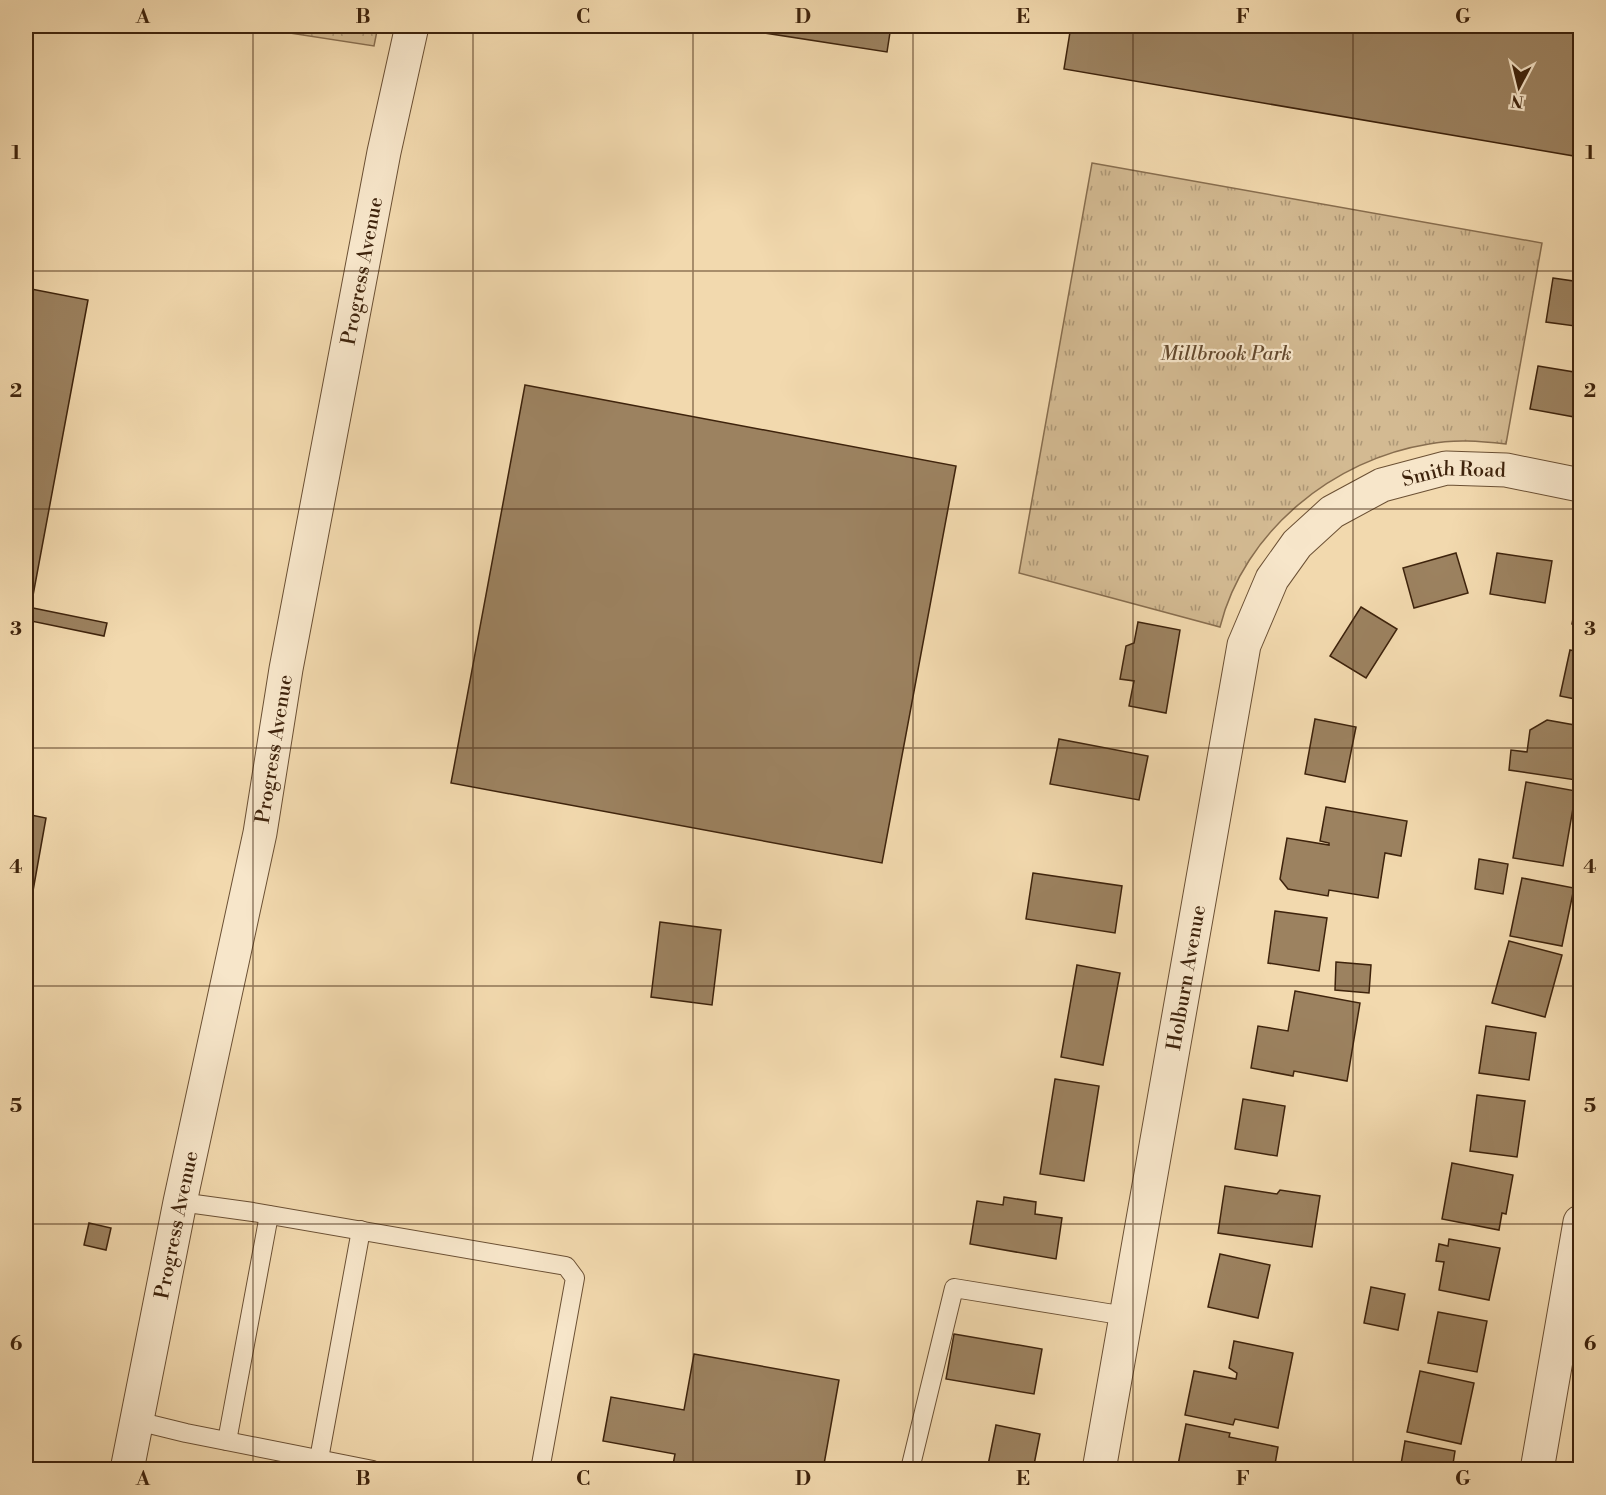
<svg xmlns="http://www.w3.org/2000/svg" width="1606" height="1495" viewBox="0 0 1606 1495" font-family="'Libre Bodoni',serif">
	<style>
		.grass { fill: url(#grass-tufts); stroke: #886e4f; stroke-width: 1.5 }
		.forest { fill: url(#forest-crowns); stroke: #886e4f; stroke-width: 1.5 }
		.building { fill: #9c8260; stroke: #3e230c; stroke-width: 1.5 }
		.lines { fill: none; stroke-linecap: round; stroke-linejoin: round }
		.service-casing { stroke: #6b5034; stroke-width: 20 }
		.minor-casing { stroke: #6b5034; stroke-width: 35 }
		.service { stroke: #f7e6ca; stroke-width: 18 }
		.minor { stroke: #f7e6ca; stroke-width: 33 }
		.grid { fill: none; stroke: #3e230c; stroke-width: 1.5; stroke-opacity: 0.55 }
		.labels { text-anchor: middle; stroke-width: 4.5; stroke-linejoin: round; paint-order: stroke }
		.street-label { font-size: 20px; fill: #3e230c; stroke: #f7e6ca }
		.park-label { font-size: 20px; font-style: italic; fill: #63492e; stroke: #f7e6ca }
		.neatline { fill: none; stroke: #3e230c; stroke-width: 2 }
		.grid-label { font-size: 20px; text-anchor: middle; font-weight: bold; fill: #3e230c }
	</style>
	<defs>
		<pattern id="grass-tufts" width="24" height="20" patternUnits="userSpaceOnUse" patternTransform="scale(1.5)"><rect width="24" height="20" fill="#d3ba92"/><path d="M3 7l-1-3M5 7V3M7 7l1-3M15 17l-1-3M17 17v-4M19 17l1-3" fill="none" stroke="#ad9776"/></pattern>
		<pattern id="forest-crowns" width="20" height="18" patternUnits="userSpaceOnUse" patternTransform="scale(1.5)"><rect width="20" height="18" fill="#d3ba92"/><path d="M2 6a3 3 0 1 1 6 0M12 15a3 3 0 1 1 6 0" fill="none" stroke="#ad9776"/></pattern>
	</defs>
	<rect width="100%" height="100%" fill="#f2d9ae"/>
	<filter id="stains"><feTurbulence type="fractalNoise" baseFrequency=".00333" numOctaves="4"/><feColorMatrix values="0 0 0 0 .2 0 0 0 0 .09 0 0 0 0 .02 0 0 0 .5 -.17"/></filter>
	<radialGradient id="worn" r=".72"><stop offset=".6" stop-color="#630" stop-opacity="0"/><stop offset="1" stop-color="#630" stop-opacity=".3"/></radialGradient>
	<!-- grass -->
	<path class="grass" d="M 1092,163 L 1542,243 L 1506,444 C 1480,441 1454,439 1429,444 C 1334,459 1244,531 1220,627 L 1019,573 Z"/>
	<!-- forest -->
	<path class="forest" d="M 245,26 L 378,26 L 374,46 Z"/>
	<!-- building -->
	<g class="building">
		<path d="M 766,26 L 891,26 L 887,52 L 765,33 Z"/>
		<path d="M 1071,26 L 1580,26 L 1580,157 L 1064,69 Z"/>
		<path d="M 1553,278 L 1580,282 L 1575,326 L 1546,322 Z"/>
		<path d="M 26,288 L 88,300 L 26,633 Z"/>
		<path d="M 1538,366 L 1580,373 L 1580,418 L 1530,409 Z"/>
		<path d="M 525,385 L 956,466 L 882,863 L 451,783 Z"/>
		<path d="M 1456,553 L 1468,593 L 1414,608 L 1403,568 Z"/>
		<path d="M 1497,553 L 1552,561 L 1545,603 L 1490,594 Z"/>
		<path d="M 1580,583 L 1580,626 L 1572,624 Z"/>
		<path d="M 1361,607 L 1397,629 L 1366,678 L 1330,656 Z"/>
		<path d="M 33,608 L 107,623 L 104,636 L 31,621 Z"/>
		<path d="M 1138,622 L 1180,630 L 1166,713 L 1129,706 L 1134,681 L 1120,679 L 1126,646 L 1134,643 Z"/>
		<path d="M 1570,650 L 1580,652 L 1580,700 L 1560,696 Z"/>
		<path d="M 1315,719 L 1356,727 L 1345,782 L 1305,774 Z"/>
		<path d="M 1547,720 L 1580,726 L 1580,750 L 1576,780 L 1509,770 L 1511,750 L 1527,752 L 1530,730 Z"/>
		<path d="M 1059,739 L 1148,756 L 1139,800 L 1050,784 Z"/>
		<path d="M 1526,782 L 1576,791 L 1563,866 L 1513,858 Z"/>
		<path d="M 1326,807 L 1407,821 L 1401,856 L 1385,853 L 1378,898 L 1329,890 L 1328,896 L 1288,889 L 1280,879 L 1287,838 L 1329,845 L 1329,843 L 1320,841 Z"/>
		<path d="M 26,814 L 46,818 L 26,930 Z"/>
		<path d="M 1479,859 L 1508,864 L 1503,894 L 1475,889 Z"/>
		<path d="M 1033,873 L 1122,886 L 1115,933 L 1026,919 Z"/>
		<path d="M 1522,878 L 1574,888 L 1562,946 L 1510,936 Z"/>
		<path d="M 1275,911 L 1327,918 L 1319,971 L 1268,963 Z"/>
		<path d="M 660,922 L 721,930 L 712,1005 L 651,997 Z"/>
		<path d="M 1509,941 L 1562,955 L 1545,1017 L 1492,1003 Z"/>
		<path d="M 1336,962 L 1371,965 L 1369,993 L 1335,990 Z"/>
		<path d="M 1077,965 L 1120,973 L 1103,1065 L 1061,1057 Z"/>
		<path d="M 1295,991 L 1360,1003 L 1347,1081 L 1294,1071 L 1293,1076 L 1251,1068 L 1258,1026 L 1288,1031 Z"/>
		<path d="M 1486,1026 L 1536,1033 L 1529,1080 L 1479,1073 Z"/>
		<path d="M 1055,1079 L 1099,1086 L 1084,1181 L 1040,1174 Z"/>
		<path d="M 1477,1095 L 1525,1101 L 1517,1157 L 1470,1151 Z"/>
		<path d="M 1243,1099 L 1285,1106 L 1277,1156 L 1235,1149 Z"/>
		<path d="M 1452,1163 L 1513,1175 L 1506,1214 L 1502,1213 L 1499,1230 L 1442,1219 Z"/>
		<path d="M 1225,1186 L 1277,1194 L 1280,1190 L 1320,1196 L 1312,1247 L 1218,1233 Z"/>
		<path d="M 1004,1197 L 1036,1202 L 1035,1214 L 1062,1218 L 1056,1259 L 970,1244 L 977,1201 L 1003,1205 Z"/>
		<path d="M 89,1223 L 111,1228 L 106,1250 L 84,1245 Z"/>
		<path d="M 1449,1239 L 1500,1248 L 1489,1300 L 1439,1290 L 1444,1262 L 1436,1261 L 1439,1244 L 1448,1246 Z"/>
		<path d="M 1220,1254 L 1270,1265 L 1258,1318 L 1208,1307 Z"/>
		<path d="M 1371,1287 L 1405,1294 L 1398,1330 L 1364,1323 Z"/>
		<path d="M 1438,1312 L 1487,1321 L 1477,1372 L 1428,1363 Z"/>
		<path d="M 954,1334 L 1042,1349 L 1034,1394 L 946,1379 Z"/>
		<path d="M 1234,1341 L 1293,1353 L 1278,1428 L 1235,1419 L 1233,1425 L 1185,1415 L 1194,1371 L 1236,1379 L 1237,1373 L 1229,1368 Z"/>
		<path d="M 694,1354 L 839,1380 L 823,1470 L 672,1470 L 675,1454 L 603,1441 L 611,1397 L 684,1410 Z"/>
		<path d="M 1420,1371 L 1474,1383 L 1461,1444 L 1407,1432 Z"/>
		<path d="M 1186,1424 L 1230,1433 L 1229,1437 L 1278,1447 L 1274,1470 L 1177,1470 Z"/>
		<path d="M 996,1425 L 1040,1434 L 1033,1470 L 987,1470 Z"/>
		<path d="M 1405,1441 L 1455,1451 L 1452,1470 L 1400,1470 Z"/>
	</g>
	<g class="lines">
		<defs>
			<g id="service">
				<path d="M 180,1202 L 253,1212 L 566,1266 L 575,1278 L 540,1470"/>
				<path d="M 137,1421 L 186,1433 L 373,1470"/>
				<path d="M 227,1441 L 269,1215"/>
				<path d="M 319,1459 L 361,1230"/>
				<path d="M 911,1465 L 954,1288 L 1126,1316"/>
			</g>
			<g id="minor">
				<path id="s1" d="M 127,1470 L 180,1202 L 260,833 L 286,669 L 384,152 L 412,26"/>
				<path id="s2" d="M 1099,1470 L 1244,645 L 1272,579 L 1297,544 L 1332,512 L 1382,485 L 1446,468 L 1506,470 L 1580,485"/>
				<path d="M 1537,1470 L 1580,1222"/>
			</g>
		</defs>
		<!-- service casing -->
		<use href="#service" class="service-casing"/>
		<!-- minor casing -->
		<use href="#minor" class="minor-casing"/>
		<!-- service -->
		<use href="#service" class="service"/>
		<!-- minor -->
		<use href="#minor" class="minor"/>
	</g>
	<!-- grid -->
	<path class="grid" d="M 253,26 L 253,1470M 473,26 L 473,1470M 693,26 L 693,1470M 913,26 L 913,1470M 1133,26 L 1133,1470M 1353,26 L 1353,1470M 26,271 L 1580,271M 26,509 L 1580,509M 26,748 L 1580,748M 26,986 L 1580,986M 26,1224 L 1580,1224"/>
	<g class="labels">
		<!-- street labels -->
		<g class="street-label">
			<text dy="7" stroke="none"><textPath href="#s1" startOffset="1222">Progress Avenue</textPath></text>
			<text dy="7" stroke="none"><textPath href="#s2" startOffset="1130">Smith Road</textPath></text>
			<text dy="7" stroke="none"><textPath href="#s1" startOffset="736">Progress Avenue</textPath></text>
			<text dy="7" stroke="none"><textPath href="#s2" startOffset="500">Holburn Avenue</textPath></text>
			<text dy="7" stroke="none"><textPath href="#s1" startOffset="250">Progress Avenue</textPath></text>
		</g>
		<!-- park labels -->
		<g class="park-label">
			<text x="1226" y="360">Millbrook Park</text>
		</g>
	</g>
	<!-- margin -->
	<rect width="1606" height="1495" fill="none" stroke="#f2d9ae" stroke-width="66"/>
	<!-- north arrow -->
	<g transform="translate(1519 87) rotate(187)" stroke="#f7e6ca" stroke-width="4.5" paint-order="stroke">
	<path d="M0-4.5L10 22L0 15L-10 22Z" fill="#3e230c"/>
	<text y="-9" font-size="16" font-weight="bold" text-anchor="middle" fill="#3e230c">N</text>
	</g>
	<rect x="33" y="33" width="1540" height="1429" class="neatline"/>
	<g class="grid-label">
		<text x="143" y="23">A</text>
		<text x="363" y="23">B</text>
		<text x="583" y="23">C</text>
		<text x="803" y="23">D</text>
		<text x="1023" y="23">E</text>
		<text x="1243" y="23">F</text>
		<text x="1463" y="23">G</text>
		<text x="16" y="159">1</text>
		<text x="1590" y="159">1</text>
		<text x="16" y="397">2</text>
		<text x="1590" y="397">2</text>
		<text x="16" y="635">3</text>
		<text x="1590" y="635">3</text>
		<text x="16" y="873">4</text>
		<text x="1590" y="873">4</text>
		<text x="16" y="1112">5</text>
		<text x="1590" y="1112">5</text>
		<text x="16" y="1350">6</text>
		<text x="1590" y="1350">6</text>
		<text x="143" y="1485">A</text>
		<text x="363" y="1485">B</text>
		<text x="583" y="1485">C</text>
		<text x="803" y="1485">D</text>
		<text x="1023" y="1485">E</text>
		<text x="1243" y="1485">F</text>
		<text x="1463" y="1485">G</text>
	</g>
	<rect width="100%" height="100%" filter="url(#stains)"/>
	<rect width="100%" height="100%" fill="url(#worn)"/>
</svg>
